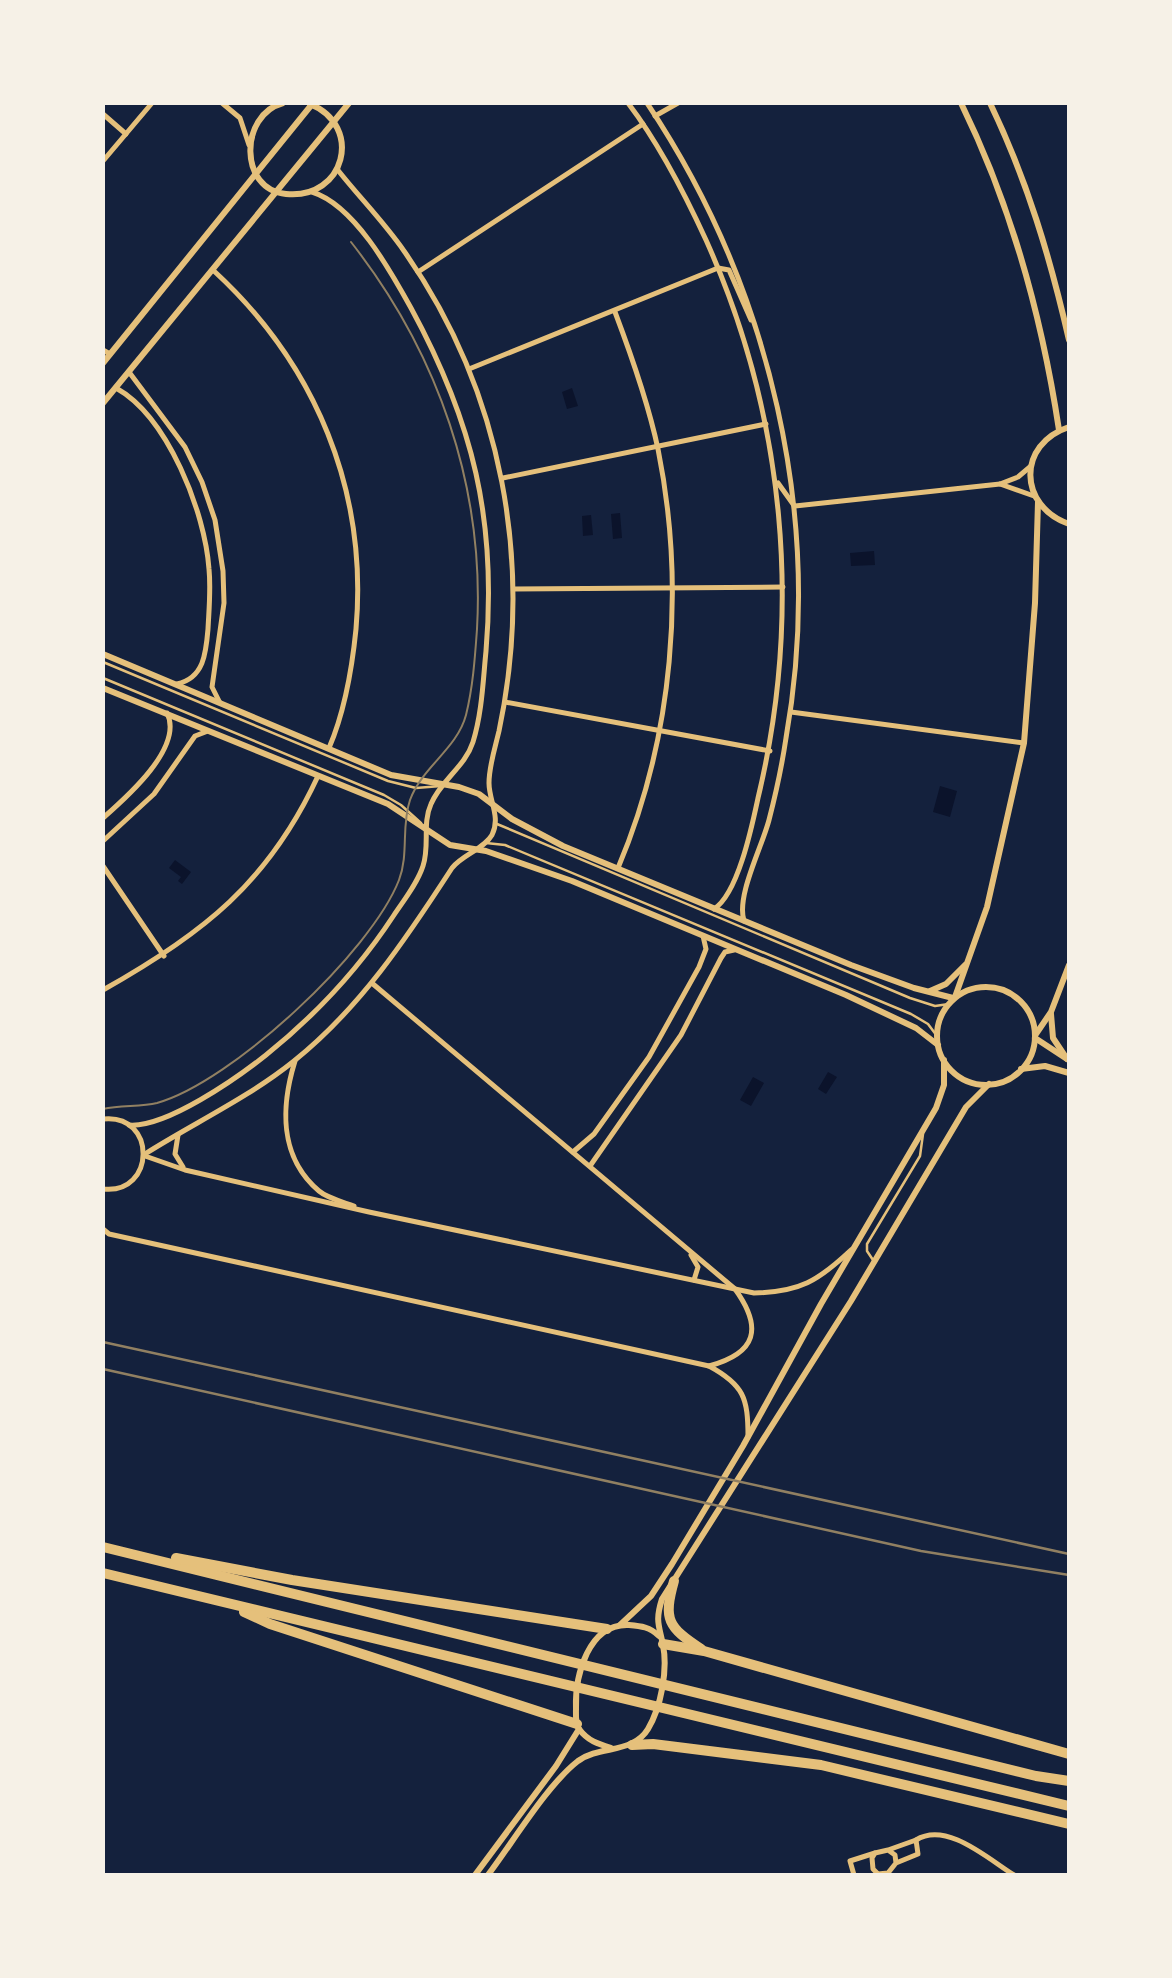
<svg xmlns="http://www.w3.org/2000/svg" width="1172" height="1978" viewBox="0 0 1172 1978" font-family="Karla,sans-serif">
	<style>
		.water { fill: #0b132b }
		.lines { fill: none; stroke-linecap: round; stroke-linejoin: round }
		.service { stroke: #e5c07b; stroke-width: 2.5 }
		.minor { stroke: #e5c07b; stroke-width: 5 }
		.tertiary { stroke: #e5c07b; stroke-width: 6 }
		.motorway { stroke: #e5c07b; stroke-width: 10 }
		.tram { stroke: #918062; stroke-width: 2 }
		.rail { stroke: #918062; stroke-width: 2.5 }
	</style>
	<rect width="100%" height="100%" fill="#14213d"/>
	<!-- water -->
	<g class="water">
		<path d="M 572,388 L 578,406 L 567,409 L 562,392 Z"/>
		<path d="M 620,513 L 622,538 L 613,539 L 611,514 Z"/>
		<path d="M 591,515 L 593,535 L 583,536 L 582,516 Z"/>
		<path d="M 874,551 L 875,565 L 851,566 L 850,553 Z"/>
		<path d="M 940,786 L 957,791 L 950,817 L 933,812 Z"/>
		<path d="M 175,860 L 191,872 L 182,884 L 178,881 L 181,877 L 169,868 Z"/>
		<path d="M 828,1072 L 837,1077 L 826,1094 L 818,1089 Z"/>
		<path d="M 753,1077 L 764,1083 L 751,1106 L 740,1100 Z"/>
	</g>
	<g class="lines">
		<!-- service -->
		<g class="service">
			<path d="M 103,662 L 388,781 L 416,788 L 441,786"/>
			<path d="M 103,678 L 384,795 L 401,805 L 421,823"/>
			<path d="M 497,824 L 910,998 L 935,1006 L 949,1004"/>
			<path d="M 486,843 L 505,845 L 911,1014 L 928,1024 L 937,1036"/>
			<path d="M 873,1260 L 867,1251 L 867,1244 L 920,1156 L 923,1134"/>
		</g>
		<!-- minor -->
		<g class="minor">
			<path d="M 222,103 L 240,118 L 249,145"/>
			<path d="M 628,103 C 660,145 684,192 706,240 C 785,416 803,611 758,798 C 752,826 738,894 714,909"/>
			<path d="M 647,103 C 770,287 825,518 786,738 C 782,765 776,793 769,820 C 762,847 736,896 744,921"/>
			<path d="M 103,114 L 126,134"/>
			<path d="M 655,116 L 678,103"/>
			<path d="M 103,161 L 152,103"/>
			<path d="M 214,271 C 316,365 368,491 356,629 C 352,669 345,711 329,748"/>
			<path d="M 418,272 L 643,124"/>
			<path d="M 615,312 C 632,357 648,402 658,449 C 686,588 673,738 618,868"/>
			<path d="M 103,350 L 110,354"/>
			<path d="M 469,369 L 718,268 L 729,270 L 751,320"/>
			<path d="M 129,372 L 185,447 L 202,482 L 215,520 L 223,571 L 224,603 L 212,687 L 220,703"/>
			<path d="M 116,388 C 168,417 205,512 209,569 C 211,589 209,609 208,629 C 206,653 204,678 177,684"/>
			<path d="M 503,478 L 766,424"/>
			<path d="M 778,483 L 793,504"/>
			<path d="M 1000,484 L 1034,496"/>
			<path d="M 795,506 L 1000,484 L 1018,477 L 1031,466"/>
			<path d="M 514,589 L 783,587"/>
			<path d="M 505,702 L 770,751"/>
			<path d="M 791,712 L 1024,743"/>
			<path d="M 103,818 C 127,797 184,747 167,713"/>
			<path d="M 103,841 L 154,794 L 195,736 L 208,731"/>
			<path d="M 103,866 L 164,956"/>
			<path d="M 373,984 L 735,1289 C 763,1328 757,1353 709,1366"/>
			<path d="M 103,990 C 203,934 269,882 318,776"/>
			<path d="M 295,1061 C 281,1106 279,1157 319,1191 C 327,1198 343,1202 354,1206"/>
			<path d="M 103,1119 C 157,1113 156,1195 103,1189"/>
			<path d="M 129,1125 C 166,1128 237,1078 266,1055 C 317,1014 358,970 394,915 C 404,900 417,884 423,866 C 430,845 422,824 431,804 C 441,780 465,767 473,742 C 482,713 483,681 486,651 C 497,520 473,422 411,308 C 390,270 354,205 312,192"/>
			<path d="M 178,1135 L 175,1154 L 183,1167"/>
			<path d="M 573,1152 L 594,1134 L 649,1057 L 699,967 L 706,949 L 703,936"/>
			<path d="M 145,1154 C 194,1123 248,1098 294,1061 C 360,1008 406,939 452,868 C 462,855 484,849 492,835 C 501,817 489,801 489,783 C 489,766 495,748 499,731 C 534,565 503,392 404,251 C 384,222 359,197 337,169"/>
			<path d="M 145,1156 L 185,1170 L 369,1212 L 754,1293 C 800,1292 818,1281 851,1250"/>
			<path d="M 590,1166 L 681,1035 L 721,958 L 725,952 L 734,950"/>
			<path d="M 103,1229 L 109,1234 L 709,1366 C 744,1385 748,1398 748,1437"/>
			<path d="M 691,1255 L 698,1267 L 694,1280"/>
			<path d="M 916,1840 C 947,1821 988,1859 1014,1875"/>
			<path d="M 888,1850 L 916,1840 L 918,1854 L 896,1863 L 888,1873 L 878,1874 L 873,1869 L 872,1858 L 875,1853 L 888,1850 L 895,1855 L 896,1863"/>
			<path d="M 854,1875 L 850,1861 L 875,1853"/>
		</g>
		<!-- tertiary -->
		<g class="tertiary">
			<path d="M 283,103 C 239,115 239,190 286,194 C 345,200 364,126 310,104"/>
			<path d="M 961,103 C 1011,205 1042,318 1059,430"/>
			<path d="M 990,103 C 1027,180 1050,257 1069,340"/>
			<path d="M 103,363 L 313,103"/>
			<path d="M 103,403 L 349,103"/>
			<path d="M 1069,427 C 1017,444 1018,506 1069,524"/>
			<path d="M 103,654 L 391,775 L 459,787 L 479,794 L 512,819 L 563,846 L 851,965 L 914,988 L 953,998"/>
			<path d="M 103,688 L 388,804 L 450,845 L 486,851 L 572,881 L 846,995 L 916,1028 L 938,1045"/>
			<circle cx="986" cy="1036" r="49"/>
			<path d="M 930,991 L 946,984 L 965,965"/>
			<path d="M 955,997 L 987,907 L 1024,743 L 1035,603 L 1038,502"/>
			<path d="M 1051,1014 L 1053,1038 L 1067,1059"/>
			<path d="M 1036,1034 L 1051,1012 L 1069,965"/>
			<path d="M 1035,1038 L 1067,1059"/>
			<path d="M 1021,1069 L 1045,1066 L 1069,1073"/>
			<path d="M 620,1625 L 651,1596 L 672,1564 L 743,1446 L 821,1304 L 936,1108 L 944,1085 L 944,1060"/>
			<path d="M 611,1748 C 598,1744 588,1741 579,1729 C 575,1723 576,1715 576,1708 C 575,1676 588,1623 629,1625 C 641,1626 650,1627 659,1636"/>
			<path d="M 475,1875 L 556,1766 L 579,1729"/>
			<path d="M 488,1875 C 513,1842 547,1785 578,1761 C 600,1745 633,1754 648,1729 C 661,1707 668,1670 663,1645 C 659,1625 655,1621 662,1599 L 851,1301 L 966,1107 L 989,1084"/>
		</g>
		<!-- motorway -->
		<g class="motorway">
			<path d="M 103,1547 L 1036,1776 L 1069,1781"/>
			<path d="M 176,1558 L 292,1580 L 607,1629"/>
			<path d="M 103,1573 L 1069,1806"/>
			<path d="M 674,1581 C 663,1620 668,1627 701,1649"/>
			<path d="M 244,1612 L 270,1624 L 577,1724"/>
			<path d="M 663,1644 L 704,1651 L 1069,1754"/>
			<path d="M 632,1745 L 653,1744 L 821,1765 L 1069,1824"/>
		</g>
		<!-- tram -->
		<path class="tram" d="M 103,1109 C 121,1105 140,1107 157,1103 C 232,1082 371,952 399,880 C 409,854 401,826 410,800 C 422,767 457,749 466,715 C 473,687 475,657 477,629 C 485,487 438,353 351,242"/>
		<!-- rail -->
		<g class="rail">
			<path d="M 103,1342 L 1069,1554"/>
			<path d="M 103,1369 L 921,1551 L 1069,1575"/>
		</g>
	</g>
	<!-- border -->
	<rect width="1172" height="1978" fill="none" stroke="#f6f1e7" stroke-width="210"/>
</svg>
